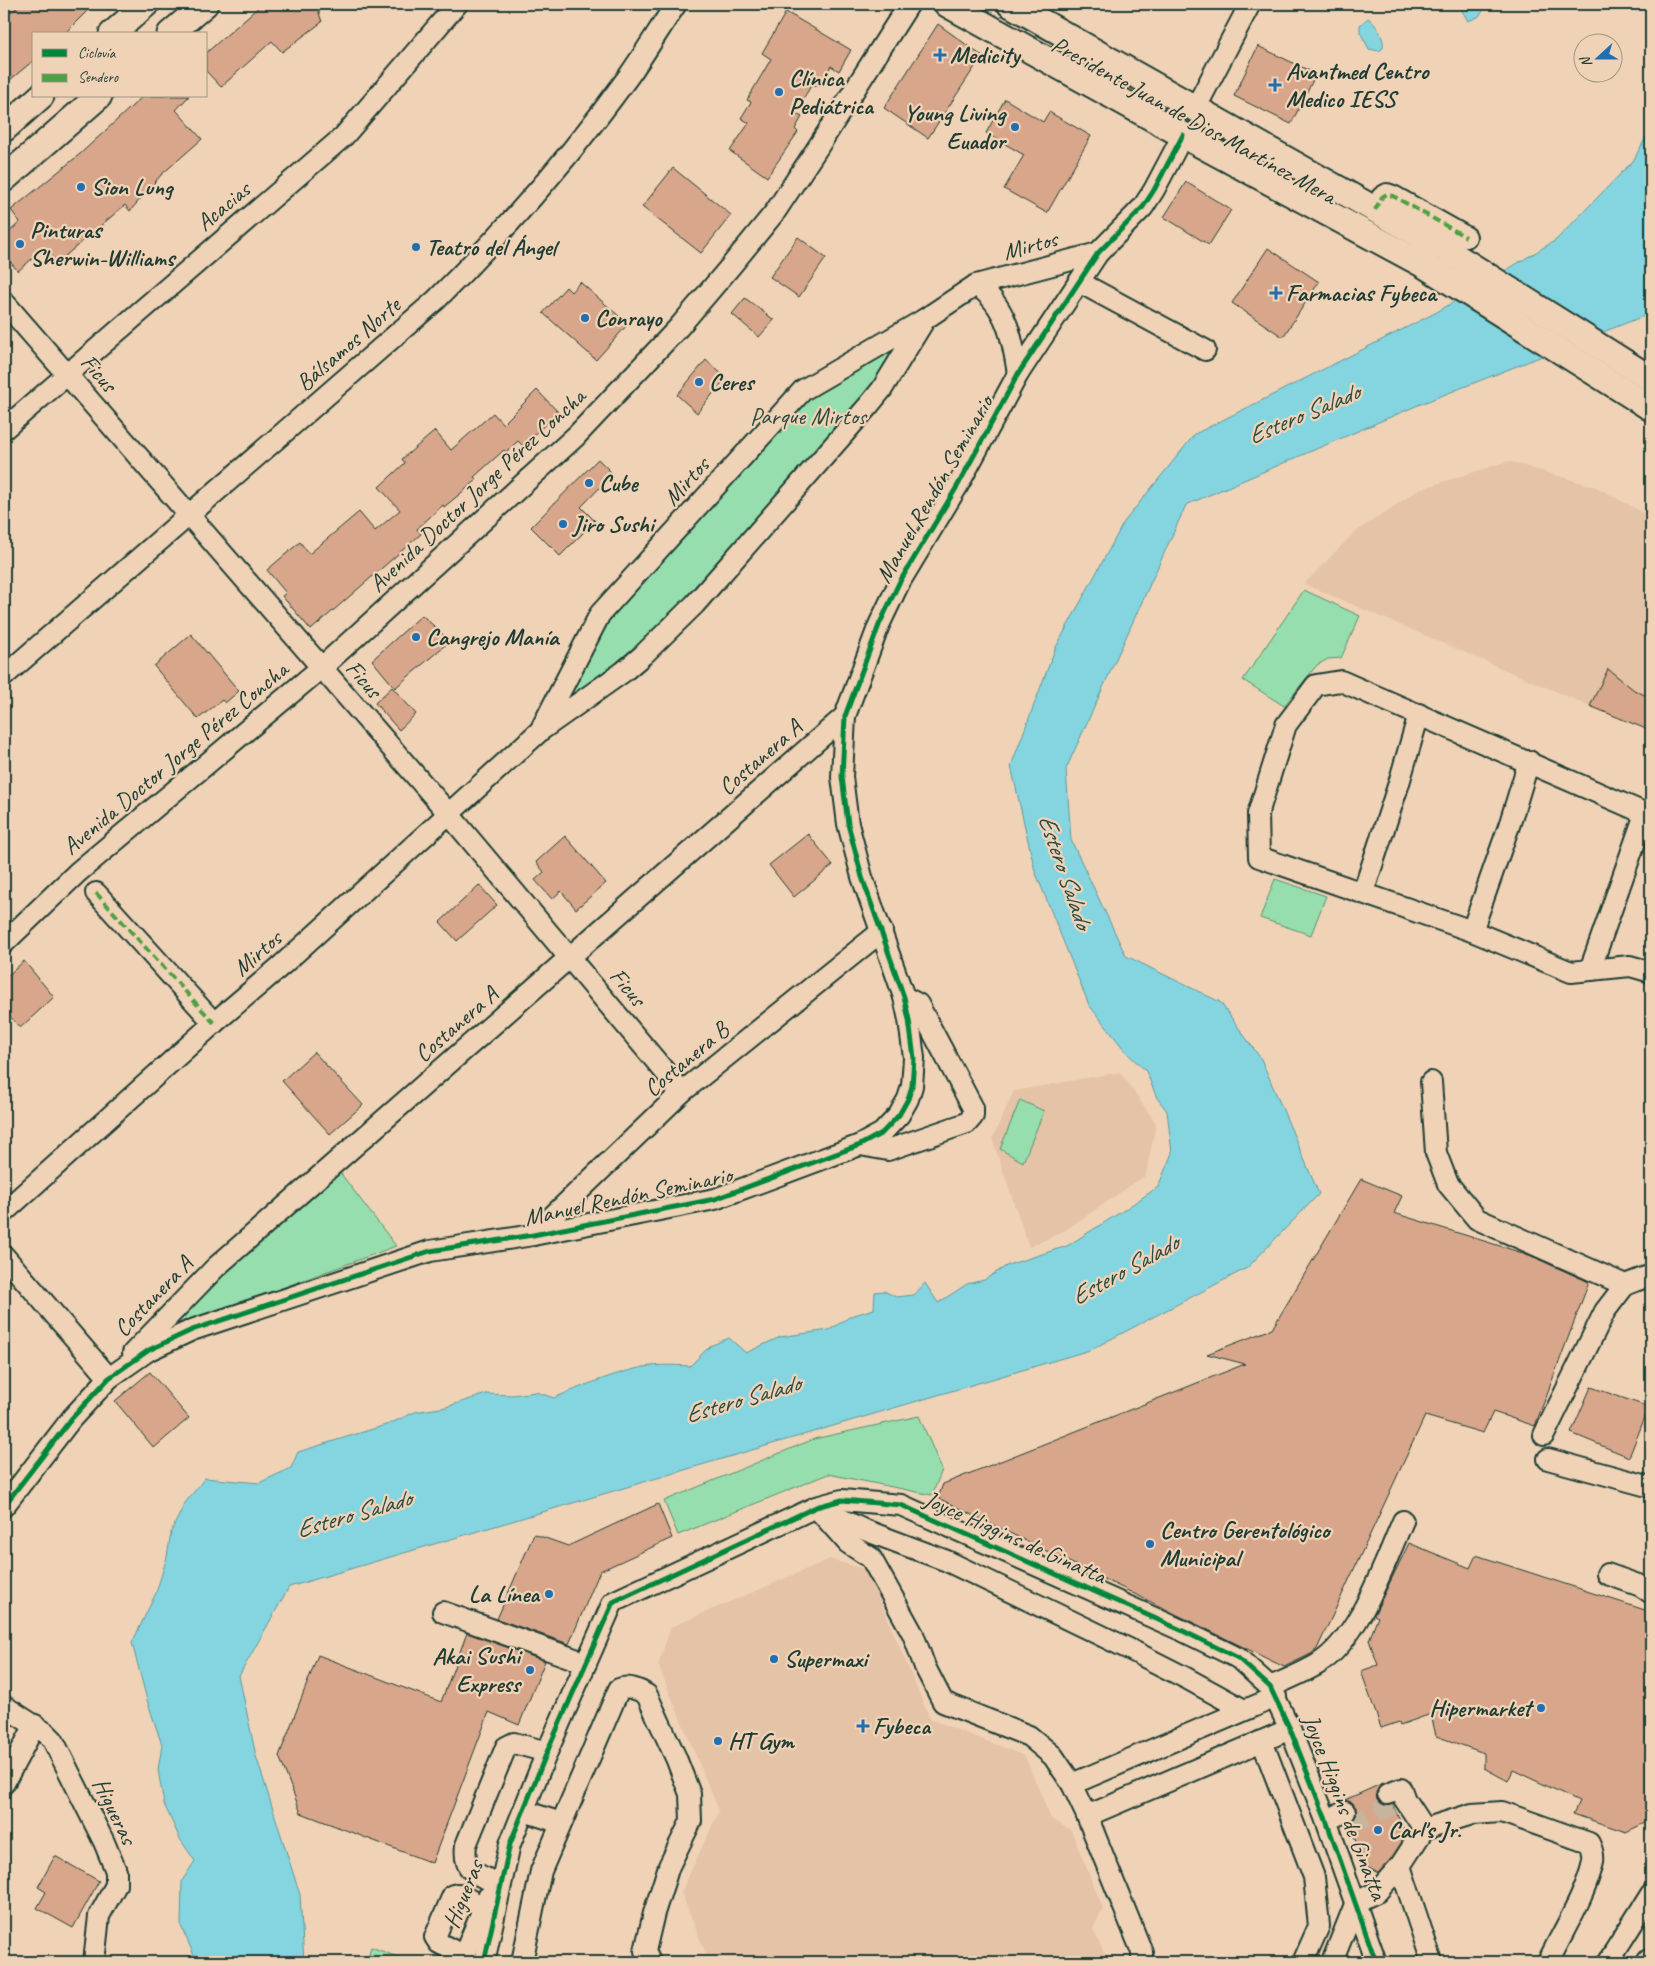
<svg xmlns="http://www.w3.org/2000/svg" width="1655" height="1966" viewBox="0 0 1655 1966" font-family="Caveat,sans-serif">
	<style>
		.built { fill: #e5c3a7 }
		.green { fill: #96dead; stroke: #5a8e70 }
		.water { fill: #85d5e0; stroke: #5c989b }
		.building { fill: #d8a68b; stroke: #1f3d34 }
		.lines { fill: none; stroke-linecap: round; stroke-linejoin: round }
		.minor-tunnel { stroke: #c6b59c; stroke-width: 20; stroke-dasharray: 20 10; stroke-linecap: butt }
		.minor-casing { stroke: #1f3d34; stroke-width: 24 }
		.major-casing { stroke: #1f3d34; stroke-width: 29 }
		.minor { stroke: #f0d3b6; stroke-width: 20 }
		.major { stroke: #f0d3b6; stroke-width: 25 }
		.quiet { stroke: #4da043; stroke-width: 4; stroke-dasharray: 8 4; stroke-linecap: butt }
		.cycleway-casing { stroke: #f0d3b6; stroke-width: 8 }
		.cycleway { stroke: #00873e; stroke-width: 5 }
		.poi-dot { fill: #1f6fb2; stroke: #f0d3b6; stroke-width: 2 }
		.labels { text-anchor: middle; stroke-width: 4.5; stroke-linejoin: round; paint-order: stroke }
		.poi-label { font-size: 24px; font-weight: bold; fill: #1f3d34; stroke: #f0d3b6; text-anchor: start }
		.street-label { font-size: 24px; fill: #1f3d34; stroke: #f0d3b6 }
		.park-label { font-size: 24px; fill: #2b4d40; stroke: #f0d3b6 }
		.water-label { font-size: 25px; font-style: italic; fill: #294c45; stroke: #f0d3b6 }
	</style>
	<rect width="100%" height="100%" fill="#f0d3b6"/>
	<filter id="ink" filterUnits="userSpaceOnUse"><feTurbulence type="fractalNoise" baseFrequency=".02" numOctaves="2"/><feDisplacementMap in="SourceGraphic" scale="10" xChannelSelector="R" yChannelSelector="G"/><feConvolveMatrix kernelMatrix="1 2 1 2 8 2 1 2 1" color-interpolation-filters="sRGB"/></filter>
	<g filter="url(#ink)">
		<!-- built -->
		<g class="built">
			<path d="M 1508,461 L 1596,487 L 1651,517 L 1651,732 L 1304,584 L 1354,533 L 1418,490 Z"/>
			<path d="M 1120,1072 L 1156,1123 L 1146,1175 L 1064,1231 L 1029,1247 L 992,1139 L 1014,1091 Z"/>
			<path d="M 830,1559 L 867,1570 L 930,1719 L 1025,1756 L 1051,1819 L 1071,1830 L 1103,1908 L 1093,1929 L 1108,1962 L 709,1962 L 681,1892 L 719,1811 L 658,1665 L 671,1627 Z"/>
		</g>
		<!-- green -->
		<g class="green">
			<path d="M 920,309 L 899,357 L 645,643 L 541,730 L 601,614 L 796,385 Z"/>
			<path d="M 1304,590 L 1360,616 L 1341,658 L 1328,659 L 1317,665 L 1284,706 L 1243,680 Z"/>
			<path d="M 1275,879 L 1326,896 L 1311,935 L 1260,918 Z"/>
			<path d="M 1020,1100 L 1044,1111 L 1023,1162 L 1000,1149 Z"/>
			<path d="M 338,1170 L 396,1246 L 149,1337 Z"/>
			<path d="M 919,1416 L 942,1470 L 932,1495 L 828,1474 L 678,1535 L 664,1501 L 814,1439 Z"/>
			<path d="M 371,1947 L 411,1962 L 367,1962 Z"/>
		</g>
		<!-- water -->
		<g class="water">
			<path d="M 1456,4 L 1489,4 L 1478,17 L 1468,21 L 1460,7 Z"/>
			<path d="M 1368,18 C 1376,24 1385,38 1383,48 L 1379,51 L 1369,49 L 1360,32 L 1360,25 Z"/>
			<path d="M 1651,128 L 1651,311 L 1649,314 L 1423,403 L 1186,505 L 1066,769 L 1071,840 L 1126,956 L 1220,1002 L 1261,1059 L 1319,1194 L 1247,1268 L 1090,1350 L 289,1587 L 239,1676 L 256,1756 L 300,1895 L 304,1962 L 197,1962 L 181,1926 L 182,1881 L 195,1861 L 180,1839 L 164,1804 L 158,1770 L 162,1745 L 147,1700 L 132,1643 L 156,1593 L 167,1557 L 171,1532 L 185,1503 L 205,1478 L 259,1483 L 291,1468 L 298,1452 L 389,1424 L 415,1412 L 446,1407 L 486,1394 L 512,1395 L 536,1392 L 554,1398 C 580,1387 607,1376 635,1369 C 653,1364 672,1365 690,1366 L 710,1346 L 729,1338 L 746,1353 L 780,1337 L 829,1330 L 851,1316 L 874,1309 L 875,1292 L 884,1291 L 896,1297 L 914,1295 L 925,1283 L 938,1303 L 967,1284 L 984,1280 L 1008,1265 L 1067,1246 L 1121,1212 L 1158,1187 L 1172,1153 L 1167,1111 L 1157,1098 L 1146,1071 L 1127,1053 L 1089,1005 L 1035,871 L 1011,766 L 1055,649 L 1124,522 L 1195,434 L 1437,312 L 1556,240 L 1633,161 Z"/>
		</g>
		<!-- building -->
		<g class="building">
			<path d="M 22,4 L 94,4 L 64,34 L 34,34 L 34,60 L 4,85 L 4,17 Z"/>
			<path d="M 262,4 L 316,4 L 322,22 L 282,52 L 272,41 L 221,87 L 206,71 L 206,53 Z"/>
			<path d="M 786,12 L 851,50 L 839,71 L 831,66 L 818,87 L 812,84 L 795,113 L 802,117 L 795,129 L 798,132 L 767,177 L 730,151 L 749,123 L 741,118 L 751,102 L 747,100 L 771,59 L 762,53 Z"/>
			<path d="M 938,24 L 982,56 L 928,138 L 884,108 Z"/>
			<path d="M 1258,46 L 1316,74 L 1291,124 L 1234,96 Z"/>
			<path d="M 143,96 L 189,96 L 176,110 L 202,139 L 161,175 L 130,211 L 125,205 L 58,262 L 42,250 L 18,271 L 4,255 L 4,237 L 20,222 L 11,210 L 80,154 Z"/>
			<path d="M 1005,99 L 1043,122 L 1049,112 L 1091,136 L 1047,213 L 1004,189 L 1024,155 L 986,133 Z"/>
			<path d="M 673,168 L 731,215 L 701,253 L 642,207 Z"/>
			<path d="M 1186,182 L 1231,210 L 1209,245 L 1164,217 Z"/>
			<path d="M 798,237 L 826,258 L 799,297 L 770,277 Z"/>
			<path d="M 1268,248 L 1319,282 L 1283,337 L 1232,303 Z"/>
			<path d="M 580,282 L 628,324 L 596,360 L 543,313 L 566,287 L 571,292 Z"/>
			<path d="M 745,298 L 774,320 L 759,337 L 732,314 Z"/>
			<path d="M 706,360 L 726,378 L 697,413 L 677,395 Z"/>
			<path d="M 537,390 L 558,412 L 523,446 L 518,441 L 506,452 L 504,450 L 474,477 L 477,480 L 444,507 L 443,505 L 417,529 L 421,534 L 311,630 L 282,596 L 286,593 L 267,570 L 300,542 L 309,554 L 359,512 L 375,531 L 400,510 L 379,487 L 405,463 L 402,459 L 435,431 L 451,450 L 493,413 L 503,424 Z"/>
			<path d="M 598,459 L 613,474 L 581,507 L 595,521 L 560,556 L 531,527 Z"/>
			<path d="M 422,615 L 450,641 L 395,688 L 372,660 Z"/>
			<path d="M 191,634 L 239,691 L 225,703 L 222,700 L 198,719 L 154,666 Z"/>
			<path d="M 1608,669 L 1634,690 L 1651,698 L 1651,731 L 1590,706 Z"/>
			<path d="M 392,687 L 416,714 L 399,730 L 375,703 Z"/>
			<path d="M 808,834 L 833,865 L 794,897 L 769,865 Z"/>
			<path d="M 565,836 L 606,883 L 576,909 L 561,891 L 552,899 L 535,880 L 544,872 L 536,862 Z"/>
			<path d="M 479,885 L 497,905 L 457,941 L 440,922 Z"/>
			<path d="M 24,961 L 54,997 L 20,1028 L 4,1009 L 4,979 Z"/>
			<path d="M 314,1052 L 363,1105 L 330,1134 L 282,1081 Z"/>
			<path d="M 1361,1179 L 1402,1196 L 1394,1213 L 1529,1255 L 1589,1282 L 1535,1426 L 1493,1412 L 1483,1433 L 1425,1416 L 1317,1649 L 1311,1654 L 1284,1667 L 938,1498 L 943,1484 L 1245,1364 L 1207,1354 L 1272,1329 Z"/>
			<path d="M 150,1372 L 189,1418 L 154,1448 L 115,1401 Z"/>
			<path d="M 1591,1387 L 1649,1407 L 1629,1457 L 1571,1433 Z"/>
			<path d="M 658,1504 L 672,1538 L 600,1571 L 569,1644 L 497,1619 L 534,1534 L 568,1546 Z"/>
			<path d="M 1409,1543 L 1470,1568 L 1476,1555 L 1651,1612 L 1651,1820 L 1626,1832 L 1573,1814 L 1579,1801 L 1513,1770 L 1508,1781 L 1484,1768 L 1484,1753 L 1436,1736 L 1431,1714 L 1400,1725 L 1399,1722 L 1381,1728 L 1361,1671 L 1378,1665 L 1369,1640 L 1378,1617 L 1374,1615 Z"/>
			<path d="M 467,1633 L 545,1661 L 519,1725 L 489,1712 L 432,1863 L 301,1813 L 279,1756 L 318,1655 L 441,1702 Z"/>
			<path d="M 1383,1783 L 1376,1792 L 1377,1799 L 1386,1806 L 1393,1805 L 1406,1835 L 1391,1859 L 1378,1873 L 1365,1866 L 1349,1823 L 1355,1819 L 1356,1808 L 1352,1802 L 1343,1801 Z"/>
			<path d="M 55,1856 L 99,1881 L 73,1928 L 37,1908 L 46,1892 L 38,1887 Z"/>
		</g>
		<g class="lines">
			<!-- minor-tunnel -->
			<path class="minor-tunnel" d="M 1349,1824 L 1393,1805"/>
			<defs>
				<g id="minor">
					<path d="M 1195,109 L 1250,4"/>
					<path d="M 1375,210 L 1382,197 L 1387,194 L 1393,196 L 1466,237"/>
					<path d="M 1079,282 L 1205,350"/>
					<path d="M 976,285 C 1007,305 1013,341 1018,374"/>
					<path d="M 4,302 L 448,813 L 682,1092"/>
					<path d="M 4,429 L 344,136 L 457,4"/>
					<path d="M 4,676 L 436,300 C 505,231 571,156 628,77 C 645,53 660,28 676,4"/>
					<path d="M 542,727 L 600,614 L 803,390 L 925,319 L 976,285 L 1098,253"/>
					<path d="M 1651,816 L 1341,681 L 1316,685 L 1286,725 L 1258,814 L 1259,857 L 1472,931 L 1571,972 L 1630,966 L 1651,972"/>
					<path d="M 96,893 L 214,1023"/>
					<path d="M 1363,893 L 1399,783 L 1419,714"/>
					<path d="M 1472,931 L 1510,823 L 1529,761"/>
					<path d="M 4,943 L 78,872 L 321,668 L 576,436 L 679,327 L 730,267 L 775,212 L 818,147 L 909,4"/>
					<path d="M 1590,970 L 1645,814"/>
					<path d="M 1431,1082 L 1436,1153 L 1448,1184 L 1477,1219 L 1625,1285"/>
					<path d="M 860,1145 L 888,1150 L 967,1123 L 973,1116 L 973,1108 L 918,1004 L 904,997"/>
					<path d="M 4,1212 L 214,1023 L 282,965 L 541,730 L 623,672 L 643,655 L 695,604 L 869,405 L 882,389 L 925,319"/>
					<path d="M 533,1235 L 682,1092 L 882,931"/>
					<path d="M 4,1256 L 109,1378"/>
					<path d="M 133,1353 L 216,1267 L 845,716"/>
					<path d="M 1544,1435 L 1605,1311 L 1625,1285 L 1651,1275"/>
					<path d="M 1548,1459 L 1651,1487"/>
					<path d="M 4,1506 L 72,1418 L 109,1378 L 149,1350 L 192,1330 L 430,1251 L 533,1235 L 715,1199 L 860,1145 L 882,1133 L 899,1115 L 908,1099 L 912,1086 L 914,1058 L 909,1020 L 904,997 L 862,877 L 848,824 L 842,777 L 845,716 L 879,625 L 899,583 L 958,485 L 1018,374 L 1098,253 L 1143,207 L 1154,190 L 1183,135"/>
					<path d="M 816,1507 L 848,1543 L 871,1558 L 913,1634 L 925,1667 L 943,1702 L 1029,1736 L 1053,1756 L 1072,1784 L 1087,1816 L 1142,1952 L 1142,1962"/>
					<path d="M 826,1512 L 862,1529 L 947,1561 L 1129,1649 L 1186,1678 L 1244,1710"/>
					<path d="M 1607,1574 L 1641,1586 L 1651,1593"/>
					<path d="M 443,1612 L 586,1663"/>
					<path d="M 1270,1687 C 1286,1680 1303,1673 1318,1664 C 1359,1639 1384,1564 1403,1521"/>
					<path d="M 4,1706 L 46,1733 L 53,1740 L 104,1842 L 116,1871 L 116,1885 L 99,1916 L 94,1962"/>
					<path d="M 1262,1741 L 1314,1877 L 1319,1926 L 1303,1962"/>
					<path d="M 4,1783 L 35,1725"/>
					<path d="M 1072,1784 L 1276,1697"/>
					<path d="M 524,1811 L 561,1823"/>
					<path d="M 1087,1816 L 1290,1729"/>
					<path d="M 1326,1820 L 1345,1812"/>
					<path d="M 1424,1829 L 1472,1814 L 1502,1812 L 1589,1843 C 1592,1849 1594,1855 1593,1862 C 1585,1897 1563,1930 1548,1962"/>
					<path d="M 1400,1866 L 1432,1962"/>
					<path d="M 495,1882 C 473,1873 463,1870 466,1845 L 506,1747 L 514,1743 L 547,1752"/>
					<path d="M 1356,1902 L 1377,1892 L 1400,1866 L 1424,1829 L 1405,1800 L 1401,1789 L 1388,1794"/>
					<path d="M 464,1956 L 439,1943 L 435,1937 L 453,1895 L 458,1894 L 484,1907"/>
					<path d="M 461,1962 L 488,1897"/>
					<path d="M 484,1962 L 510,1844 L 547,1752 L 613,1602 L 816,1507 L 842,1500 L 901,1505 L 1181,1630 L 1238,1658 L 1270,1687 L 1290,1729 L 1326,1820 L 1376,1962"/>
					<path d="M 522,1962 L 541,1871 L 619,1689 C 628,1685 640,1690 647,1695 L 676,1758 L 690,1794 L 691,1821 L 669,1866 L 654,1913 L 645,1951 L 650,1962"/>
					<path d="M 1332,1962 L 1356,1902"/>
					<path d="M 1608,1962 L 1651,1894"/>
				</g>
				<g id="major">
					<path d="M 947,4 L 1183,135 L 1424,265 L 1651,408"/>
					<path d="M 1010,4 L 1438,245 L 1651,379"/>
					<path d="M 112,34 L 146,4"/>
					<path d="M 170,34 L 205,4"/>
					<path d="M 4,129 L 41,96"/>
					<path d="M 4,179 L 99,96"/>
					<path d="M 1651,1962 L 1651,1961"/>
				</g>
			</defs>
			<!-- minor casing -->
			<use href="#minor" class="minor-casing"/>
			<!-- major casing -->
			<use href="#major" class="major-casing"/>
			<!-- minor -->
			<use href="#minor" class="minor"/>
			<!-- major -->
			<use href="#major" class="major"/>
			<!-- quiet -->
			<g class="quiet">
				<path d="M 1375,210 L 1382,197 L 1387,194 L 1393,196 L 1466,237"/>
				<path d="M 96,893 L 214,1023"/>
			</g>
			<defs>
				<g id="cycleway">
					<path d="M 4,1506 L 72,1418 L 109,1378 L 149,1350 L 192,1330 L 430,1251 L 533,1235 L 715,1199 L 860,1145 L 882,1133 L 899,1115 L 908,1099 L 912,1086 L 914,1058 L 909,1020 L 904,997 L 862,877 L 848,824 L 842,777 L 845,716 L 879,625 L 899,583 L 958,485 L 1018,374 L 1098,253 L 1143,207 L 1154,190 L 1183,135"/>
					<path d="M 484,1962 L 510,1844 L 547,1752 L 613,1602 L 816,1507 L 842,1500 L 901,1505 L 1181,1630 L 1238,1658 L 1270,1687 L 1290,1729 L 1326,1820 L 1376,1962"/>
				</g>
			</defs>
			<!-- cycleway casing -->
			<use href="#cycleway" class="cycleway-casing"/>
			<!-- cycleway -->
			<use href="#cycleway" class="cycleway"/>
		</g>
	</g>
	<!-- markers -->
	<g class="poi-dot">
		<path d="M937.5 47.5h5v5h5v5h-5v5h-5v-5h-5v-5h5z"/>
		<path d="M1272.5 77.5h5v5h5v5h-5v5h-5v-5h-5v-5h5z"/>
		<circle cx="779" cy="92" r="5"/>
		<circle cx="1015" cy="127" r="5"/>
		<circle cx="81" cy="187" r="5"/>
		<circle cx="20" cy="244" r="5"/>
		<circle cx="416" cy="247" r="5"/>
		<path d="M1273.5 285.5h5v5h5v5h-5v5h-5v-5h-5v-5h5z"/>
		<circle cx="585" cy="318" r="5"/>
		<circle cx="699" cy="382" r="5"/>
		<circle cx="589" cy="483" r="5"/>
		<circle cx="563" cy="524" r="5"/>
		<circle cx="416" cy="637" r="5"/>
		<circle cx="1150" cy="1544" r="5"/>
		<circle cx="549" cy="1594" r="5"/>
		<circle cx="774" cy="1659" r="5"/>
		<circle cx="530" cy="1670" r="5"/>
		<circle cx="1541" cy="1708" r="5"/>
		<path d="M860.5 1718.5h5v5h5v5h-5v5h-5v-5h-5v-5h5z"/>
		<circle cx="718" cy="1741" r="5"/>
		<circle cx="1378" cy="1830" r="5"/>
	</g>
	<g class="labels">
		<!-- poi labels -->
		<g class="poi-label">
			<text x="950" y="63">Medicity</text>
			<text x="1286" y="79">Avantmed Centro<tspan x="1286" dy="28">Medico IESS</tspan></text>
			<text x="789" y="86">Clínica<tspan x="789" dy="28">Pediátrica</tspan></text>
			<text x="1005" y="121" text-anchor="end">Young Living<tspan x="1005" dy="28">Euador</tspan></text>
			<text x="91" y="195">Sion Lung</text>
			<text x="30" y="238">Pinturas<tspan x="30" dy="28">Sherwin-Williams</tspan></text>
			<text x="426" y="255">Teatro del Ángel</text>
			<text x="1286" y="301">Farmacias Fybeca</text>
			<text x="595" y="326">Conrayo</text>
			<text x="709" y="390">Ceres</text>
			<text x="599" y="491">Cube</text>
			<text x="573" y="532">Jiro Sushi</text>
			<text x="426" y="645">Cangrejo Manía</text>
			<text x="1160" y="1538">Centro Gerentológico<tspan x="1160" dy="28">Municipal</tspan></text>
			<text x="539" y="1602" text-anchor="end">La Línea</text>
			<text x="520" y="1664" text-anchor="end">Akai Sushi<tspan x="520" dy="28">Express</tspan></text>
			<text x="784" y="1667">Supermaxi</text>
			<text x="1531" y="1716" text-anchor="end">Hipermarket</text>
			<text x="873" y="1734">Fybeca</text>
			<text x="728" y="1749">HT Gym</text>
			<text x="1388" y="1838">Carl's Jr.</text>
		</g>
		<!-- street labels -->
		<g class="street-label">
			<text transform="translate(1194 120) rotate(29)" y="8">Presidente Juan de Dios Martínez Mera</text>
			<text transform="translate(223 206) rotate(-40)" y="8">Acacias</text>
			<text transform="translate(1030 245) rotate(-15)" y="8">Mirtos</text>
			<text transform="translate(348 344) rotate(-41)" y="8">Bálsamos Norte</text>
			<text transform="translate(99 373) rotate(49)" y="8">Ficus</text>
			<text transform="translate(686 481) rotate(-48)" y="8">Mirtos</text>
			<text transform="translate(934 489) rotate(-60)" y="8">Manuel Rendón Seminario</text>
			<text transform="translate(477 490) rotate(-43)" y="8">Avenida Doctor Jorge Pérez Concha</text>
			<text transform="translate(364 679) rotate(49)" y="8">Ficus</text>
			<text transform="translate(760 757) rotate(-41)" y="8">Costanera A</text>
			<text transform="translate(175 758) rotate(-40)" y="8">Avenida Doctor Jorge Pérez Concha</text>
			<text transform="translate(257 953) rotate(-41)" y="8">Mirtos</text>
			<text transform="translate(628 987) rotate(50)" y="8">Ficus</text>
			<text transform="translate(456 1024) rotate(-41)" y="8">Costanera A</text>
			<text transform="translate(686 1059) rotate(-40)" y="8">Costanera B</text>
			<text transform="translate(628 1196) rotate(-12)" y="8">Manuel Rendón Seminario</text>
			<text transform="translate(153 1296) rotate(-46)" y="8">Costanera A</text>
			<text transform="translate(1015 1537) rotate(24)" y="8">Joyce Higgins de Ginatta</text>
			<text transform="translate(1345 1807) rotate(69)" y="8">Joyce Higgins de Ginatta</text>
			<text transform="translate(115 1811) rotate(64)" y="8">Higueras</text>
			<text transform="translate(463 1894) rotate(-68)" y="8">Higueras</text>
		</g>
		<!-- park labels -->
		<g class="park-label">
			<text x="808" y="424">Parque Mirtos</text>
		</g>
		<!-- water labels -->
		<g class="water-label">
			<text transform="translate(1303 413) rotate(-23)" y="9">Estero Salado</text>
			<text transform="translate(1066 871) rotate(71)" y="9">Estero Salado</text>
			<text transform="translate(1124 1269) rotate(-29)" y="9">Estero Salado</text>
			<text transform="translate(742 1398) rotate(-16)" y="9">Estero Salado</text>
			<text transform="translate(353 1513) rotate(-16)" y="9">Estero Salado</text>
		</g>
	</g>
	<!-- margin -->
	<rect width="1655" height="1966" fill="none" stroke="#f0d3b6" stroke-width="20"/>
	<rect x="10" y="10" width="1635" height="1946" fill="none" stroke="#1f3d34" stroke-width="2" filter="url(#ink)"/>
	<!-- legend -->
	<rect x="32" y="32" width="175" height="65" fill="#f0d3b6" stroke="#9c9782"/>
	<rect x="42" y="49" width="25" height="8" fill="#00873e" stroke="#9c9782"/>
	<text x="78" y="58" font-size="15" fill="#1f3d34">Ciclovía</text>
	<rect x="42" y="74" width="25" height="8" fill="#4da043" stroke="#9c9782"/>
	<text x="78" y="82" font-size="15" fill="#1f3d34">Sendero</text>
	<!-- north arrow -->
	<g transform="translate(1598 58) rotate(249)"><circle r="24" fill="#f0d3b6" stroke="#9c9782"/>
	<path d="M0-4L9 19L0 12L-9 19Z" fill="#1f6fb2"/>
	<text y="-8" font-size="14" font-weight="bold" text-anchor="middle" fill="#1f3d34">N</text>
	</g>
</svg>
